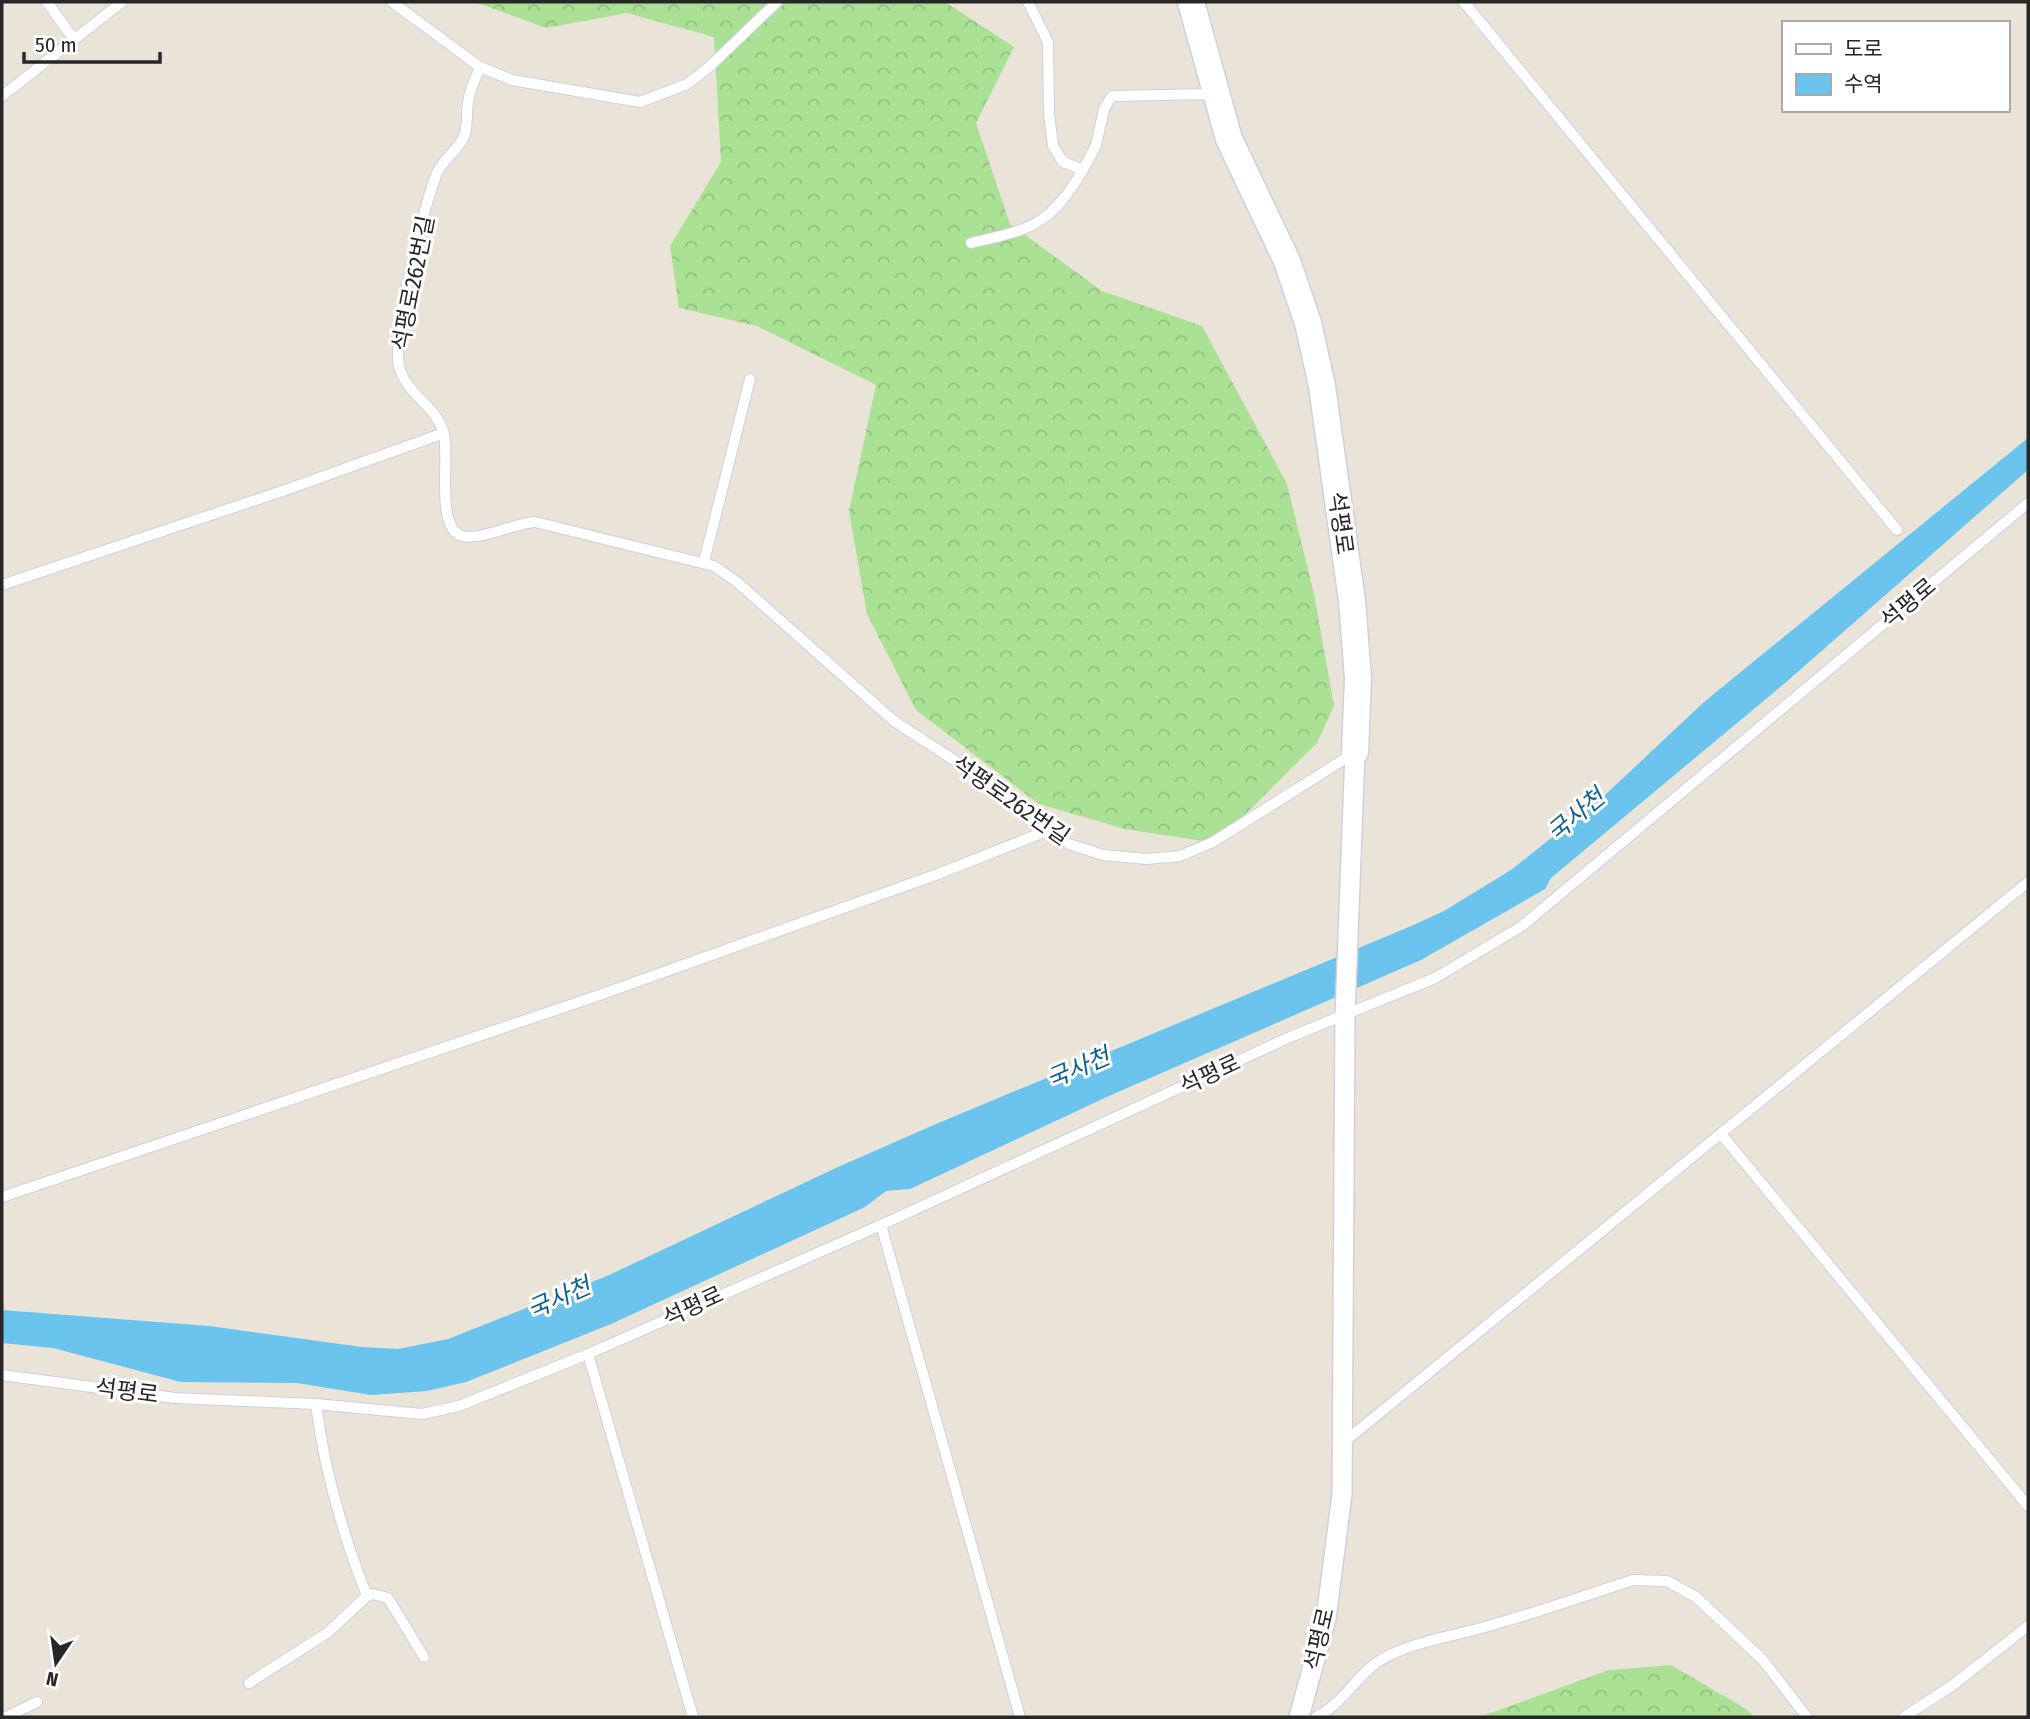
<svg xmlns="http://www.w3.org/2000/svg" width="2030" height="1719" viewBox="0 0 2030 1719" font-family="'Fira Sans Condensed','Noto Sans KR',sans-serif">
	<style>
		.forest { fill: url(#forest-crowns) }
		.water { fill: #6ac4ed }
		.lines { fill: none; stroke-linecap: round; stroke-linejoin: round }
		.lane-casing { stroke: #cdd0e0; stroke-width: 12 }
		.street-casing { stroke: #cdd0e0; stroke-width: 22 }
		.secondary-casing { stroke: #cdd0e0; stroke-width: 29 }
		.lane { stroke: #fff; stroke-width: 10 }
		.street { stroke: #fff; stroke-width: 19 }
		.secondary { stroke: #fff; stroke-width: 26 }
		.labels { text-anchor: middle; stroke-width: 6; stroke-linejoin: round; paint-order: stroke }
		.street-label { font-size: 23px; fill: #272727; stroke: #fff }
		.water-label { font-size: 24px; font-style: italic; fill: #0d6094; stroke: #fff }
	</style>
	<defs>
		<pattern id="forest-crowns" width="20" height="18" patternUnits="userSpaceOnUse" patternTransform="scale(1.75)"><rect width="20" height="18" fill="#aae194"/><path d="M2 6a3 3 0 1 1 6 0M12 15a3 3 0 1 1 6 0" fill="none" stroke="#92c180"/></pattern>
	</defs>
	<rect width="100%" height="100%" fill="#eae3d8"/>
	<!-- forest -->
	<g class="forest">
		<path d="M 475,2 L 945,2 L 1014,47 L 976,123 L 1010,224 L 1102,291 L 1202,326 L 1287,484 L 1314,594 L 1334,706 L 1317,743 L 1216,843 L 1125,829 L 1039,804 L 916,710 L 867,614 L 849,511 L 876,385 L 757,326 L 679,308 L 670,246 L 721,162 L 714,37 L 627,13 L 546,28 Z"/>
		<path d="M 1671,1665 L 1746,1709 L 1754,1717 L 1480,1717 L 1609,1670 Z"/>
	</g>
	<!-- water -->
	<path class="water" d="M 2028,438 L 2028,470 L 1785,683 L 1551,878 L 1545,889 L 1421,960 L 1111,1095 L 910,1189 L 886,1191 L 865,1207 L 611,1324 L 466,1382 L 427,1391 L 371,1395 L 297,1383 L 181,1382 L 53,1348 L 2,1343 L 2,1310 L 209,1326 L 362,1347 L 398,1349 L 448,1339 L 607,1276 L 838,1167 L 936,1124 L 1409,927 L 1444,911 L 1511,870 L 1604,796 L 1704,702 Z"/>
	<g class="lines">
		<defs>
			<g id="lane">
				<path d="M 47,2 L 73,38"/>
				<path d="M 392,2 L 480,67 L 512,80 L 640,102 L 687,84 L 709,67 L 777,2"/>
				<path d="M 1028,2 L 1048,42 L 1049,114 L 1053,146 L 1063,162 L 1083,170 L 1096,145 L 1104,109 L 1112,96 L 1214,94"/>
				<path d="M 1464,2 L 1897,530"/>
				<path d="M 480,67 C 477,76 471,86 469,97 C 466,108 468,122 465,134 C 459,150 444,158 437,173 C 424,204 392,334 399,366 C 405,393 435,405 443,431 C 451,454 434,527 462,536 C 480,541 515,523 535,522 L 714,566 L 737,582 L 894,721 L 989,783 L 1069,844 L 1103,855 L 1146,859 L 1180,856 L 1213,842 L 1354,753"/>
				<path d="M 2,96 L 122,2"/>
				<path d="M 971,243 C 1032,229 1049,226 1083,170"/>
				<path d="M 704,562 L 750,379"/>
				<path d="M 2,585 L 291,488 L 444,433"/>
				<path d="M 1721,1134 L 2028,1506"/>
				<path d="M 2,1197 L 591,998 L 938,874 L 1049,830"/>
				<path d="M 881,1225 L 1020,1717"/>
				<path d="M 588,1354 L 693,1717"/>
				<path d="M 2,1375 L 175,1398 L 316,1404 L 422,1414 L 459,1406 L 588,1354 L 881,1225 L 1290,1037 L 1435,978 L 1522,926 L 2028,503"/>
				<path d="M 1343,1443 L 2028,882"/>
				<path d="M 367,1596 L 373,1594 L 388,1598 L 424,1657"/>
				<path d="M 249,1683 L 327,1633 L 367,1596 C 343,1535 324,1469 316,1404"/>
				<path d="M 6,1717 L 37,1702"/>
				<path d="M 1316,1717 C 1346,1703 1358,1670 1388,1656 C 1418,1641 1453,1636 1485,1627 C 1535,1613 1584,1596 1633,1580 L 1667,1581 L 1696,1597 L 1762,1659 L 1807,1717"/>
				<path d="M 1904,1717 L 1953,1685 L 2028,1626"/>
			</g>
			<path id="street" d="M 1299,1717 L 1326,1619 L 1342,1494 L 1345,1015 L 1355,752"/>
			<path id="secondary" d="M 1191,2 L 1229,139 L 1287,261 L 1308,323 L 1322,386 L 1352,601 L 1358,678 L 1355,752"/>
		</defs>
		<!-- lane casing -->
		<use href="#lane" class="lane-casing"/>
		<!-- street casing -->
		<use href="#street" class="street-casing"/>
		<!-- secondary casing -->
		<use href="#secondary" class="secondary-casing"/>
		<!-- lane -->
		<use href="#lane" class="lane"/>
		<!-- street -->
		<use href="#street" class="street"/>
		<!-- secondary -->
		<use href="#secondary" class="secondary"/>
	</g>
	<g class="labels">
		<!-- street labels -->
		<g class="street-label">
			<text transform="translate(413 283) rotate(-79)" y="8">석평로262번길</text>
			<text transform="translate(1341 523) rotate(82)" y="8">석평로</text>
			<text transform="translate(1908 603) rotate(-40)" y="8">석평로</text>
			<text transform="translate(1011 800) rotate(35)" y="8">석평로262번길</text>
			<text transform="translate(1210 1074) rotate(-25)" y="8">석평로</text>
			<text transform="translate(693 1306) rotate(-25)" y="8">석평로</text>
			<text transform="translate(127 1391) rotate(7)" y="8">석평로</text>
			<text transform="translate(1319 1639) rotate(-77)" y="8">석평로</text>
		</g>
		<!-- water labels -->
		<g class="water-label">
			<text transform="translate(1576 815) rotate(-40)" y="8">국사천</text>
			<text transform="translate(1078 1068) rotate(-23)" y="8">국사천</text>
			<text transform="translate(559 1298) rotate(-24)" y="8">국사천</text>
		</g>
	</g>
	<!-- border -->
	<rect width="2030" height="1719" fill="none" stroke="#272727" stroke-width="7"/>
	<!-- legend -->
	<rect x="1782" y="21" width="228" height="91" fill="#ffffff" stroke="#a9a9a9" stroke-width="2"/>
	<rect x="1796" y="44" width="35" height="10" fill="#ffffff" stroke="#a9a9a9" stroke-width="2"/>
	<text x="1844" y="56" font-size="21" fill="#272727">도로</text>
	<rect x="1796" y="74" width="35" height="21" fill="#6ac4ed" stroke="#a9a9a9" stroke-width="2"/>
	<text x="1844" y="91" font-size="21" fill="#272727">수역</text>
	<!-- north arrow -->
	<g transform="translate(56 1663) rotate(193)" stroke="#ffffff" stroke-width="5" paint-order="stroke">
	<path d="M0-5L12 26L0 18L-12 26Z" fill="#272727"/>
	<text y="-10" font-size="19" font-weight="bold" text-anchor="middle" fill="#272727">N</text>
	</g>
	<!-- scale -->
	<path d="M24 52v10h136v-10" fill="none" stroke="#272727" stroke-width="3.5"/>
	<text x="35" y="52" font-size="21" fill="#272727" stroke="#ffffff" stroke-width="5" paint-order="stroke">50 m</text>
</svg>
